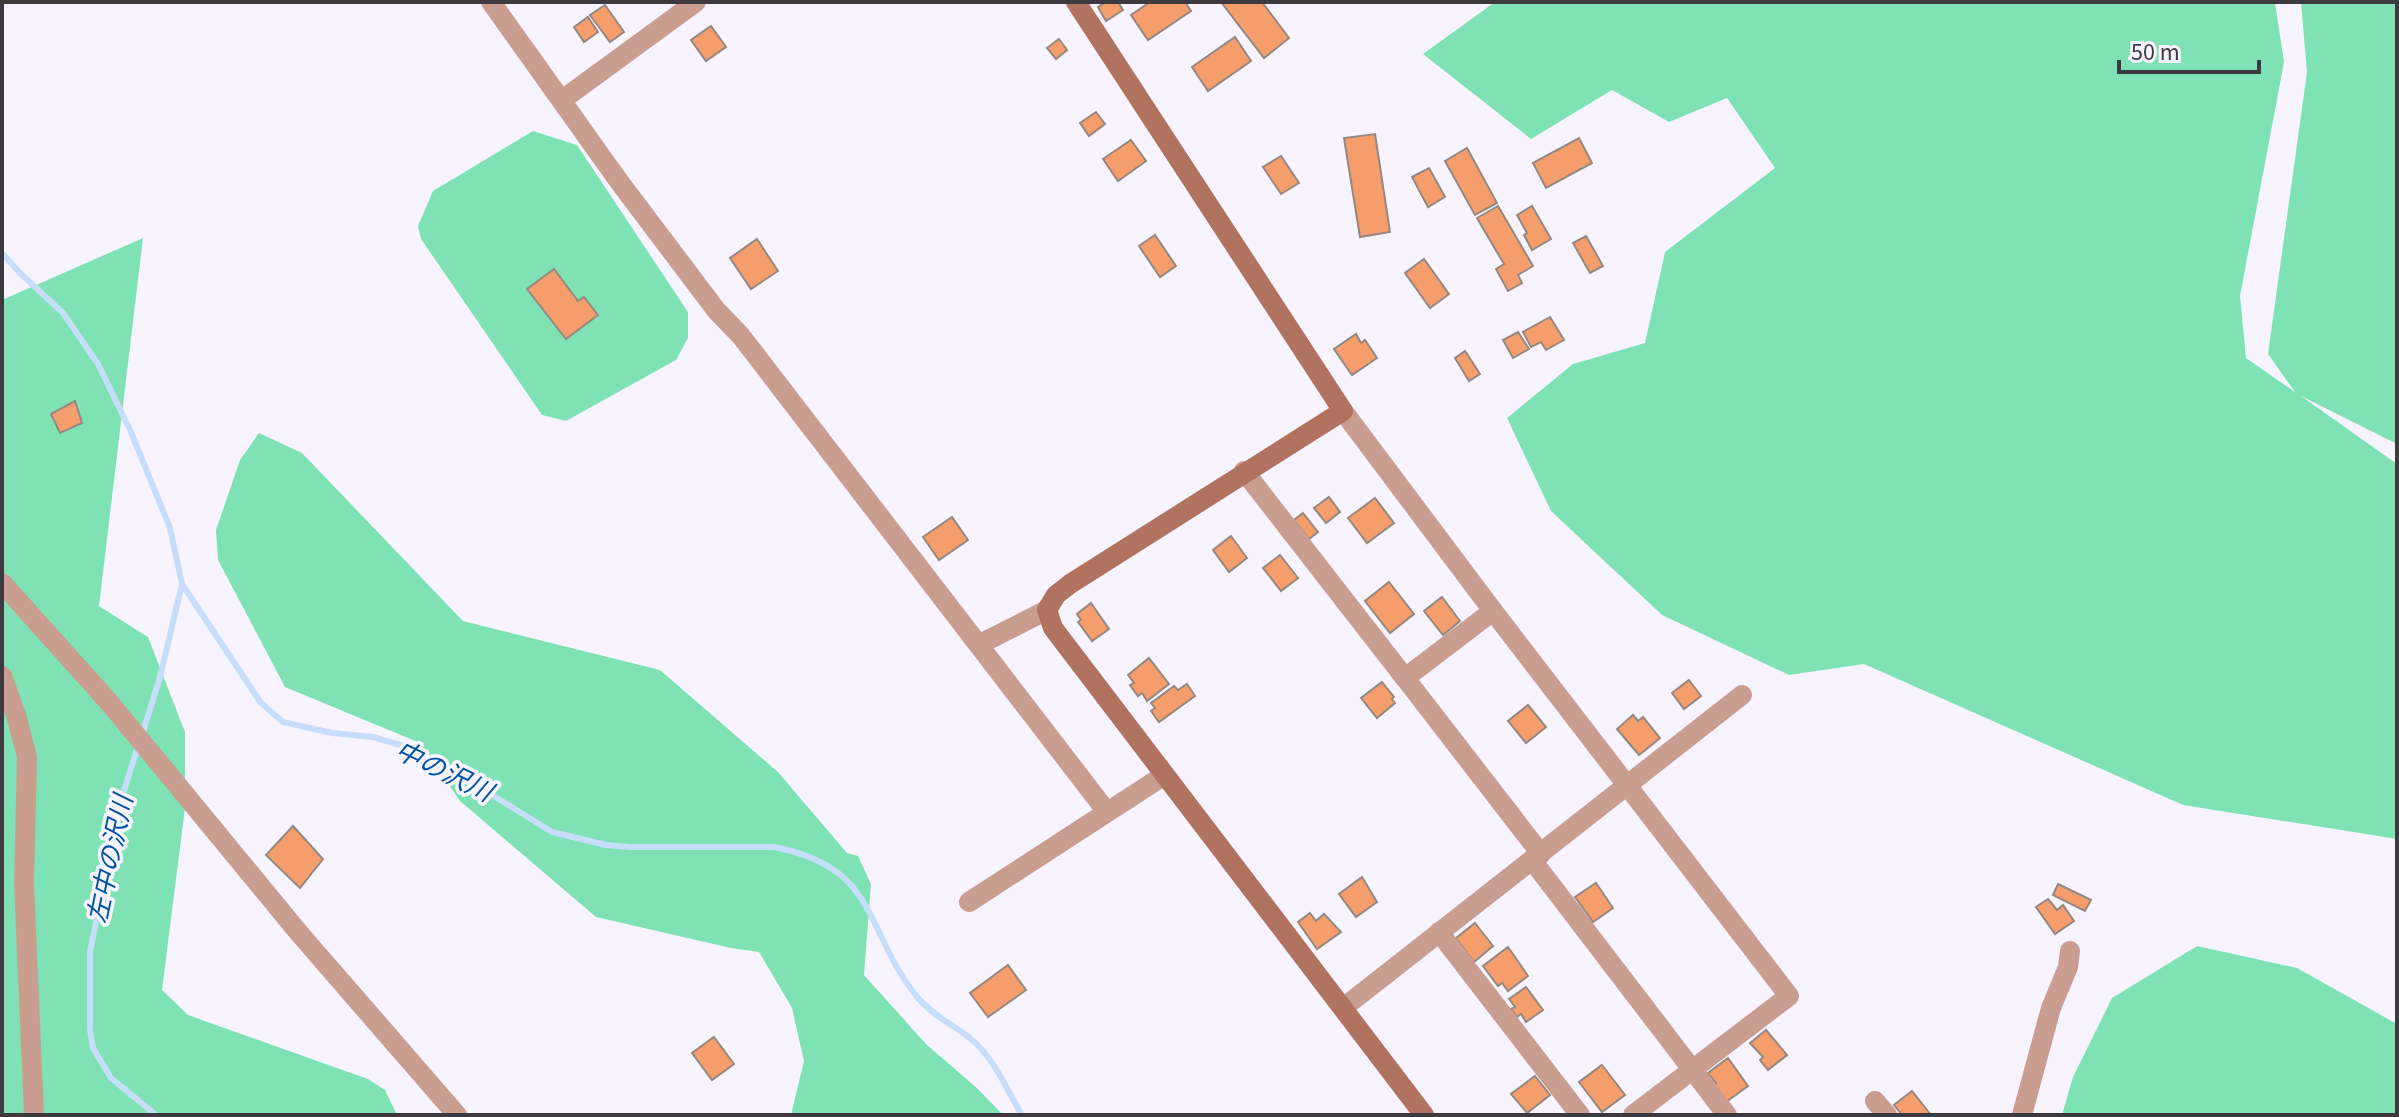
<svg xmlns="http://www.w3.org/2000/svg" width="2399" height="1117" viewBox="0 0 2399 1117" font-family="'Source Sans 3','Noto Sans JP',sans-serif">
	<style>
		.green { fill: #7fe2b4 }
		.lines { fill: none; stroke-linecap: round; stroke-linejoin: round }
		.stream { stroke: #c6ddfc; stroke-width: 6 }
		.building { fill: #f59e6c; stroke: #958881; stroke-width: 2 }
		.street { stroke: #c99e90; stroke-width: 20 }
		.secondary { stroke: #b0735f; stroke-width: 20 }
		.labels { text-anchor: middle; stroke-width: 7; stroke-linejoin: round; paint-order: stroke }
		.water-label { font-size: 26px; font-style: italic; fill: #0052a6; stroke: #f8f4ff }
	</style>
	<rect width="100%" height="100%" fill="#f8f4ff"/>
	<!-- green -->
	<g class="green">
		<path d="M 1495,2 L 2275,2 L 2284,62 L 2240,296 L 2246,358 L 2295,392 L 2268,354 L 2307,72 L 2301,2 L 2397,2 L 2397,444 L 2301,396 L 2397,464 L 2397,839 L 2183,805 L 1864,664 L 1789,675 L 1662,615 L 1551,511 L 1507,418 L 1573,364 L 1645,343 L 1665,252 L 1775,168 L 1727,98 L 1669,122 L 1612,90 L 1531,139 L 1423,54 Z"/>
		<path d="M 533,131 L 577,145 L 688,312 L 688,338 L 676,360 L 566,421 L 542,415 L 421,239 L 418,226 L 433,191 Z"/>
		<path d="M 143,238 L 99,606 L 148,637 L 185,732 L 185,808 L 162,990 L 188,1015 L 368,1079 L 385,1090 L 397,1115 L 2,1115 L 2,300 Z"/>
		<path d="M 259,433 L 302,453 L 463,621 L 660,670 L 778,772 L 847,853 L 858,856 L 871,884 L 864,975 L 926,1044 L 978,1089 L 1003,1115 L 791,1115 L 804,1061 L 792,1008 L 759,952 L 731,948 L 596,917 L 460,801 L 420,743 L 285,687 L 218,560 L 216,530 L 240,460 Z"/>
		<path d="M 2197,946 L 2297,968 L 2397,1024 L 2397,1115 L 2062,1115 L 2073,1077 L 2112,998 Z"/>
	</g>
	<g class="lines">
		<!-- stream -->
		<g class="stream">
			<path d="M 2,253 L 19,272 L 63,313 L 98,364 L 131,432 L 170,528 L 182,584 L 261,703 L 283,722 L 332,733 L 373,737 L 407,747 L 475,782 L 481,788 L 552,832 L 606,845 L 630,847 L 774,847 C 880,867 863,931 918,998 C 933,1016 954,1025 971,1039 C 994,1058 1007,1090 1022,1115"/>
			<path d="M 142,735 L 160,677 L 182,584"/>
			<path d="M 138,746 L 119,807 L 90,952 L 90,1029 L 93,1048 L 111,1078 L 156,1115"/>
		</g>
	</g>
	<!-- building -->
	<g class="building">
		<path d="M 1106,2 L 1118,2 L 1123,10 L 1106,21 L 1098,7 Z"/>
		<path d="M 1150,2 L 1185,2 L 1191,11 L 1148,40 L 1131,15 Z"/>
		<path d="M 1221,2 L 1262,2 L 1289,38 L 1264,58 Z"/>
		<path d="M 605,5 L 624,32 L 610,42 L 590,15 Z"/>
		<path d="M 588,17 L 598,32 L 584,42 L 574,27 Z"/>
		<path d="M 711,26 L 726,47 L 706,61 L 691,40 Z"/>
		<path d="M 1235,37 L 1251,61 L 1208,91 L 1192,67 Z"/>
		<path d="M 1059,39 L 1067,50 L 1056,59 L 1047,48 Z"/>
		<path d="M 1096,112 L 1105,124 L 1089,136 L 1080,123 Z"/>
		<path d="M 1375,134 L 1390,232 L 1360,237 L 1344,138 Z"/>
		<path d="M 1579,138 L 1592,163 L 1546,188 L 1533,163 Z"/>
		<path d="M 1131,140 L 1146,161 L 1118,181 L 1103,159 Z"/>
		<path d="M 1467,148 L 1497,203 L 1475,215 L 1445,161 Z"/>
		<path d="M 1281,156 L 1299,183 L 1281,194 L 1263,167 Z"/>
		<path d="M 1429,168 L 1445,197 L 1428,207 L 1412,177 Z"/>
		<path d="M 1498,206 L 1533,266 L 1518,275 L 1522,283 L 1508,291 L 1496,269 L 1504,264 L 1477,218 Z"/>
		<path d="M 1532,206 L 1551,239 L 1532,250 L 1524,235 L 1527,233 L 1517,215 Z"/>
		<path d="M 1155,235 L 1176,266 L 1160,277 L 1139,246 Z"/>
		<path d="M 1586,236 L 1603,266 L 1590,273 L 1573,243 Z"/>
		<path d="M 757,239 L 778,271 L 751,289 L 730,258 Z"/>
		<path d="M 1424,259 L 1449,294 L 1430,308 L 1405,273 Z"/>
		<path d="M 554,269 L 578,301 L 584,297 L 598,315 L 566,339 L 527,289 Z"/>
		<path d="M 1550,317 L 1564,340 L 1546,350 L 1541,342 L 1531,347 L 1523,332 Z"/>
		<path d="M 1518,332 L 1529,349 L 1513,358 L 1503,340 Z"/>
		<path d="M 1356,334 L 1361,343 L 1365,340 L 1377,358 L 1352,375 L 1334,349 Z"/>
		<path d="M 1465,351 L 1480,374 L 1469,381 L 1455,358 Z"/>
		<path d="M 75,401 L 82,423 L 60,433 L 51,414 Z"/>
		<path d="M 1329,497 L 1340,512 L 1326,523 L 1314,508 Z"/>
		<path d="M 1375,498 L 1394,523 L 1367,543 L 1348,518 Z"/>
		<path d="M 1303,513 L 1318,532 L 1309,539 L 1294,520 Z"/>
		<path d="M 952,517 L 968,540 L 939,560 L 923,537 Z"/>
		<path d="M 1231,536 L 1247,558 L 1229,572 L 1213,550 Z"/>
		<path d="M 1280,555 L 1298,578 L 1281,591 L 1263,568 Z"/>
		<path d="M 1389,582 L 1414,614 L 1390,633 L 1365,601 Z"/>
		<path d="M 1442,597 L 1460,621 L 1443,635 L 1424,611 Z"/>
		<path d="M 1091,603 L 1109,629 L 1092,641 L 1078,622 L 1081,620 L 1077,614 Z"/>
		<path d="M 1149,658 L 1169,684 L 1147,701 L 1142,693 L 1138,696 L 1130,685 L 1134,683 L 1128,675 Z"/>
		<path d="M 1689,680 L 1701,696 L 1684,709 L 1672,693 Z"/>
		<path d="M 1382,682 L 1394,697 L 1392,699 L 1395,703 L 1377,718 L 1361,698 Z"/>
		<path d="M 1187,684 L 1195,696 L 1159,722 L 1151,711 L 1155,708 L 1151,703 L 1174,686 L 1178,690 Z"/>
		<path d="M 1528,705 L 1546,727 L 1526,743 L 1508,721 Z"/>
		<path d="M 1633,715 L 1638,721 L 1643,717 L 1660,738 L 1639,755 L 1617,729 Z"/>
		<path d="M 293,826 L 323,859 L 300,888 L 266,855 Z"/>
		<path d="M 1362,877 L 1377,902 L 1356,917 L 1339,894 Z"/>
		<path d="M 1596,883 L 1613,908 L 1593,922 L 1575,897 Z"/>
		<path d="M 2058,884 L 2091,900 L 2085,911 L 2053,895 Z"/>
		<path d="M 2048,899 L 2057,910 L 2063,905 L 2074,921 L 2055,934 L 2036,907 Z"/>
		<path d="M 1310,913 L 1316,921 L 1324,914 L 1341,932 L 1317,949 L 1298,922 Z"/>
		<path d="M 1475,923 L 1493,946 L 1474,962 L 1456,938 Z"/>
		<path d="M 1508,947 L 1528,976 L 1508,991 L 1502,983 L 1498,986 L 1483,966 Z"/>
		<path d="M 1008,965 L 1026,990 L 988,1017 L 970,993 Z"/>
		<path d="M 1526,987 L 1543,1010 L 1526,1022 L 1521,1014 L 1517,1017 L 1511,1009 L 1515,1007 L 1509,999 Z"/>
		<path d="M 1766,1030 L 1787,1055 L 1768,1070 L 1760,1060 L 1763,1057 L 1750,1043 Z"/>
		<path d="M 714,1037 L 734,1064 L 712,1080 L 692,1053 Z"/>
		<path d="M 1728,1058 L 1748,1086 L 1726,1102 L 1713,1085 L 1716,1083 L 1708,1073 Z"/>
		<path d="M 1602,1065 L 1625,1095 L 1602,1112 L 1579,1082 Z"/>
		<path d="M 1535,1076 L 1550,1095 L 1527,1113 L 1511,1094 Z"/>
		<path d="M 1912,1091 L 1931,1115 L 1902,1115 L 1894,1105 Z"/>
	</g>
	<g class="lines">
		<!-- street -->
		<g class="street">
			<path d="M 491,2 L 618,180 L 716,310 L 741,336 L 1107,812"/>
			<path d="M 562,100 L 696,2"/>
			<path d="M 1343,411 L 1493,611 L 1789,996 L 1633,1115"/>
			<path d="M 1244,471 L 1405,678 L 1493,611"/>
			<path d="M 2,583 L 108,701 L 299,933 L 457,1115"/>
			<path d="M 980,644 L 1047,610"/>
			<path d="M 2,676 L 16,715 L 27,757 L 24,883 L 34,1115"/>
			<path d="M 1405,678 L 1541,854"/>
			<path d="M 1532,860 L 1727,1115"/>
			<path d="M 969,902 L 1163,776"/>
			<path d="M 1439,932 L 1580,1115"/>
			<path d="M 1343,1008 L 1742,695"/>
			<path d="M 1875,1101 L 1887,1115"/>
			<path d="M 2022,1115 L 2051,1008 L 2068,967 L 2070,951"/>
		</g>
		<!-- secondary -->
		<path class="secondary" d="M 1076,2 L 1343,411 L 1070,584 L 1056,595 L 1047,610 L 1053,628 L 1424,1115"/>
	</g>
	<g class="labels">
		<!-- water labels -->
		<g class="water-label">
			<text transform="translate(444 771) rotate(26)" y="9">中の沢川</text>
			<text transform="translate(110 859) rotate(-78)" y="9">左中の沢川</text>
		</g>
	</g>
	<!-- border -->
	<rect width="2399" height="1117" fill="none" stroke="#3c3a3f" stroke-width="8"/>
	<!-- scale -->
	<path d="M2119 60v12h140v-12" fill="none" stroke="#3c3a3f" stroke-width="4"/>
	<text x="2131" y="60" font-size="24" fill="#3c3a3f" stroke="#f8f4ff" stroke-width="6" paint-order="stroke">50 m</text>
</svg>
